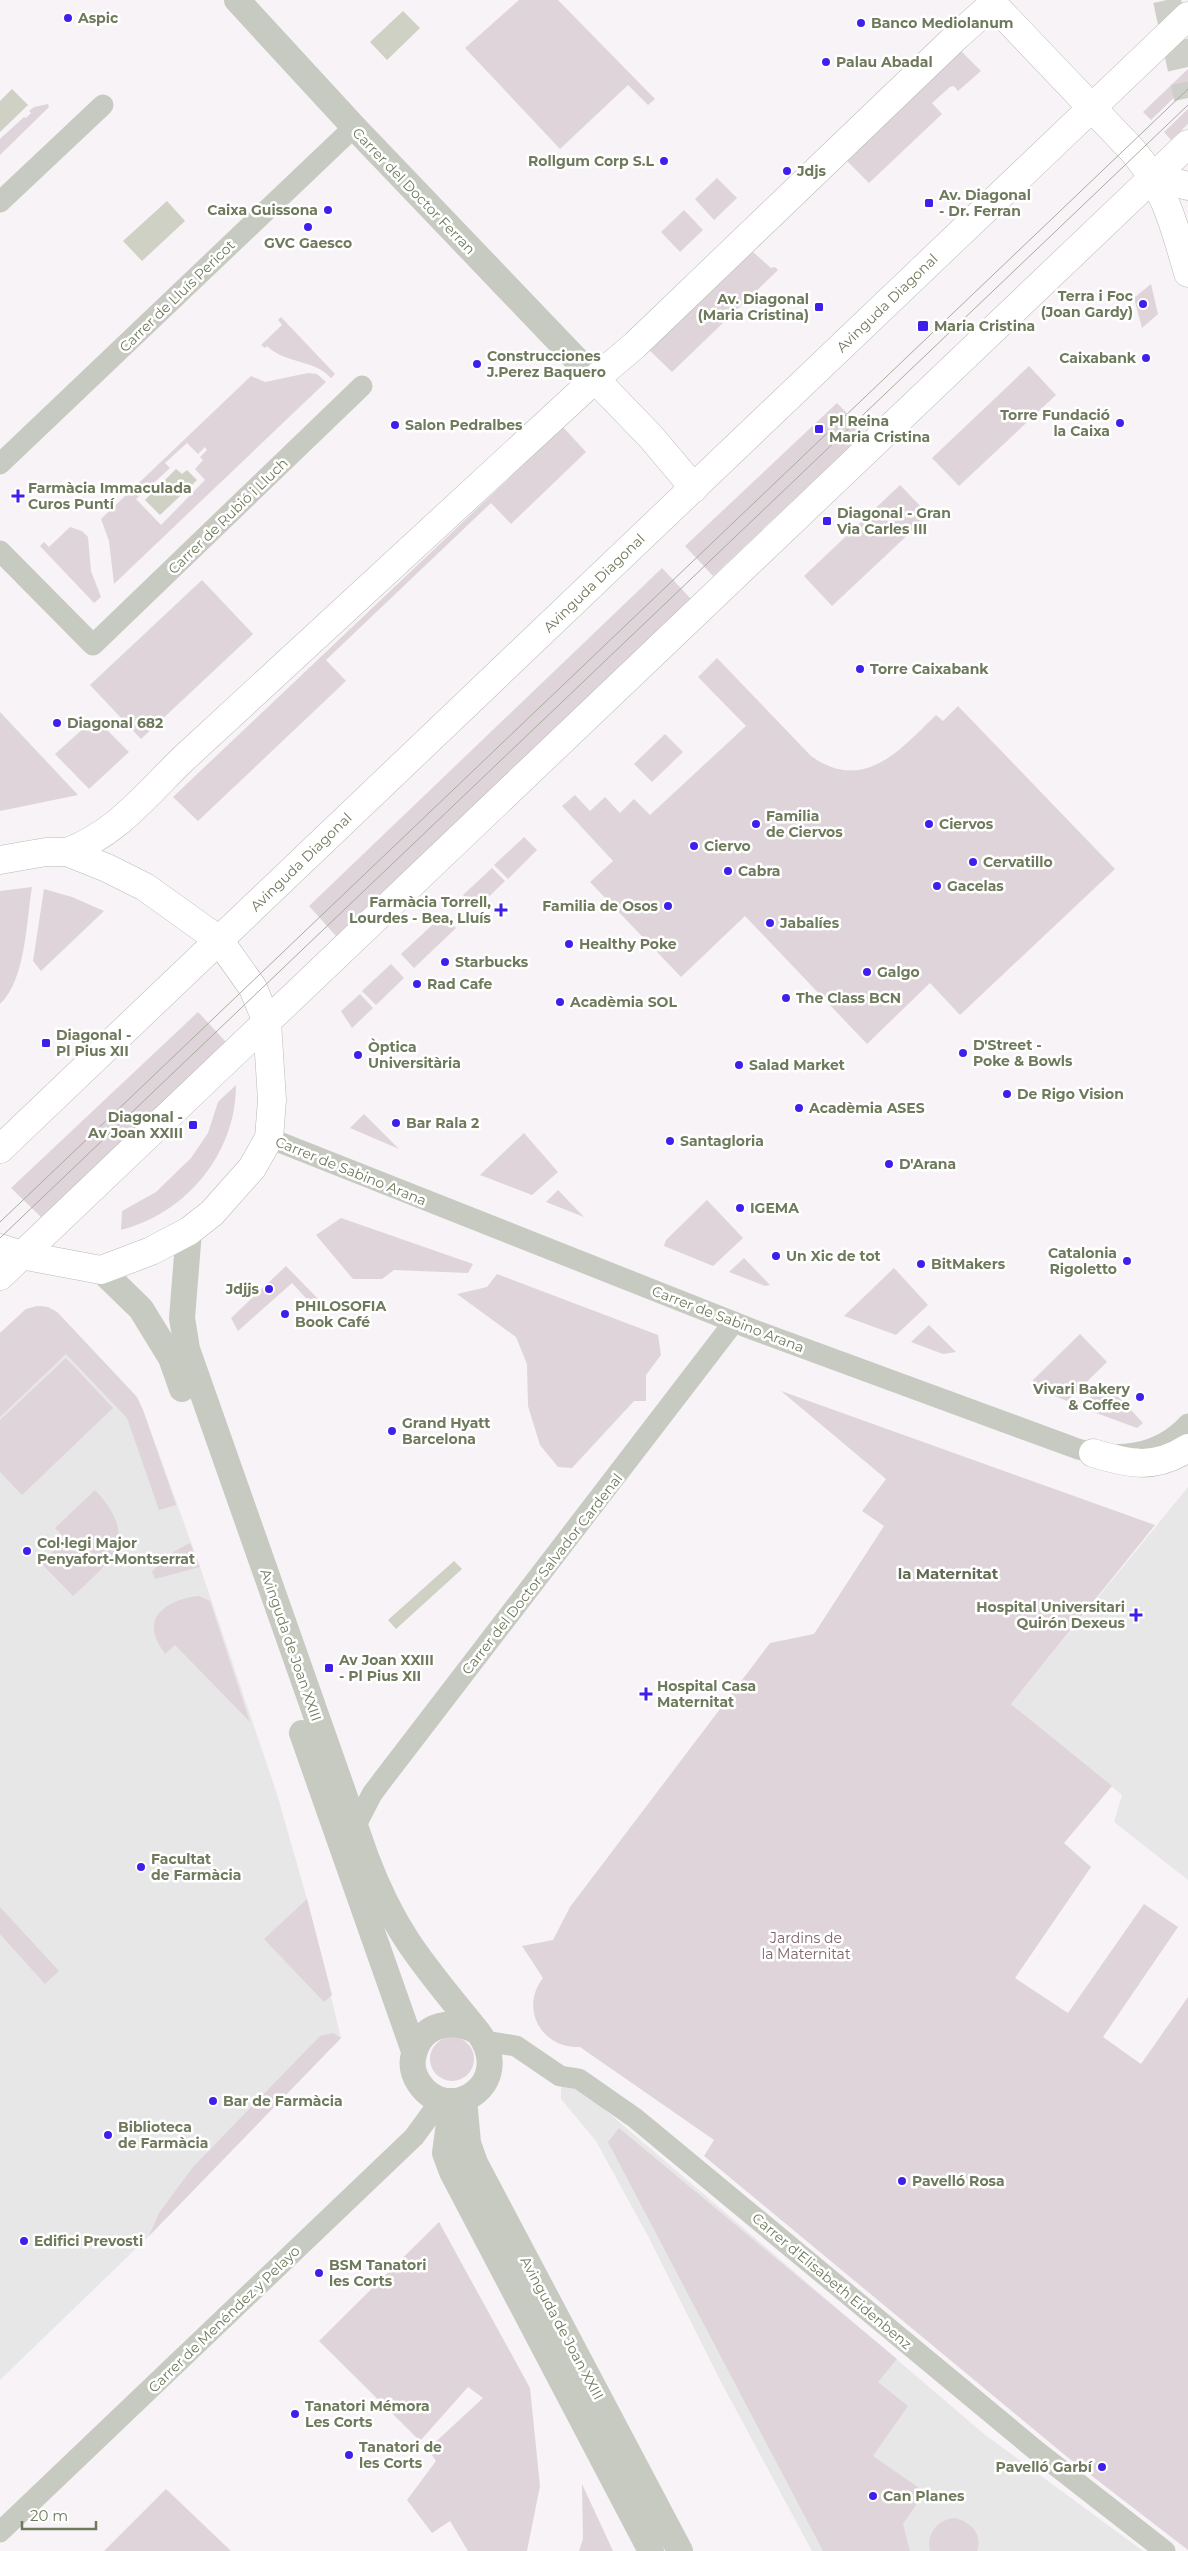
<svg xmlns="http://www.w3.org/2000/svg" width="1188" height="2551" viewBox="0 0 1188 2551" font-family="Montserrat,sans-serif">
	<style>
		.built { fill: #e8e7e7 }
		.green { fill: #dfd4d9; fill-rule: evenodd }
		.water { fill: #ced1c3 }
		.lines { fill: none; stroke-linecap: round; stroke-linejoin: round }
		.primary-tunnel { stroke: #cecfc8; stroke-width: 28; stroke-dasharray: 28 14; stroke-linecap: butt }
		.primary-casing { stroke: #b8bcb2; stroke-width: 29 }
		.minor { stroke: #c7cac1; stroke-width: 21 }
		.tertiary { stroke: #c7cac1; stroke-width: 26 }
		.primary { stroke: #fff; stroke-width: 28 }
		.tram { stroke: #a7ac9e; stroke-width: 1 }
		.poi-dot { fill: #3f1feb; stroke: #fff; stroke-width: 2 }
		.labels { text-anchor: middle; stroke-width: 5; stroke-linejoin: round; paint-order: stroke }
		.poi-label { font-size: 14px; font-weight: bold; fill: #6f7a5c; stroke: #fff; text-anchor: start }
		.street-label { font-size: 14px; fill: #6f7a5c; stroke: #fff }
		.park-label { font-size: 14px; fill: #7d646a; stroke: #fff }
		.neighbourhood-label { font-size: 15px; font-weight: bold; fill: #626b53; stroke: #fff }
	</style>
	<rect width="100%" height="100%" fill="#f7f3f7"/>
	<!-- built -->
	<g class="built">
		<path d="M 43,1306 L 57,1312 L 133,1393 L 143,1410 L 200,1567 L 277,1794 L 307,1899 L 341,2038 L 149,2236 L 0,2380 L 0,1333 L 26,1309 Z"/>
		<path d="M 1188,1487 L 1188,1880 L 1114,1822 L 1122,1795 L 1011,1704 Z"/>
		<path d="M 564,2086 L 583,2091 L 984,2434 L 1143,2551 L 812,2551 L 721,2382 L 649,2238 L 596,2141 L 561,2099 L 561,2088 Z"/>
	</g>
	<!-- green -->
	<g class="green">
		<path d="M 519,0 L 558,0 L 655,99 L 648,105 L 628,85 L 560,149 L 465,48 Z"/>
		<path d="M 959,49 L 981,71 L 958,91 L 954,86 L 950,87 L 932,103 L 942,114 L 869,183 L 847,161 L 753,252 L 771,268 L 775,267 L 778,270 L 672,372 L 646,347 Z"/>
		<path d="M 1188,69 L 1188,84 L 1151,120 L 1143,112 Z"/>
		<path d="M 48,104 L 49,107 L 0,155 L 0,139 L 24,117 L 26,118 L 31,113 L 29,111 L 34,107 Z"/>
		<path d="M 1188,109 L 1188,124 L 1171,140 L 1164,132 Z"/>
		<path d="M 717,178 L 737,198 L 714,220 L 695,199 Z"/>
		<path d="M 684,210 L 703,230 L 680,252 L 661,232 Z"/>
		<path d="M 1151,284 L 1158,314 L 1142,328 L 1134,298 Z"/>
		<path d="M 281,317 L 335,374 L 331,378 C 314,359 285,364 267,346 L 265,348 L 261,345 L 282,325 L 278,320 Z"/>
		<path d="M 1029,366 L 1056,395 L 959,486 L 932,458 Z"/>
		<path d="M 308,373 L 317,374 L 326,382 L 114,584 L 109,541 L 101,519 L 251,376 L 265,382 ZM 187,443 L 198,454 L 205,447 L 207,450 L 200,457 L 203,460 L 195,469 L 205,480 L 161,525 L 136,499 L 170,468 L 165,463 Z"/>
		<path d="M 837,403 L 865,432 L 713,576 L 685,546 Z"/>
		<path d="M 563,427 L 586,452 L 511,524 L 491,503 L 326,660 L 346,681 L 198,821 L 173,797 Z"/>
		<path d="M 900,485 L 929,515 L 832,606 L 804,576 Z"/>
		<path d="M 70,527 L 82,531 L 88,537 L 91,571 L 101,597 L 94,603 L 40,546 L 44,542 L 49,547 Z"/>
		<path d="M 662,568 L 691,599 L 336,936 L 309,906 Z"/>
		<path d="M 202,580 L 253,634 L 141,739 L 90,685 Z"/>
		<path d="M 717,658 L 811,756 C 864,794 901,749 936,715 L 943,721 L 958,706 L 1115,869 L 960,1015 L 930,983 L 867,1044 L 745,916 L 681,977 L 590,882 L 613,861 L 562,806 L 575,795 L 590,811 L 605,797 L 620,813 L 634,799 L 650,815 L 746,726 L 698,677 Z"/>
		<path d="M 0,712 L 78,795 L 0,811 Z"/>
		<path d="M 95,718 L 129,752 L 89,789 L 55,754 Z"/>
		<path d="M 665,734 L 683,752 L 652,782 L 634,764 Z"/>
		<path d="M 524,837 L 537,850 L 508,879 L 494,865 Z"/>
		<path d="M 492,868 L 505,881 L 476,909 L 463,895 Z"/>
		<path d="M 32,887 C 26,922 26,979 0,1004 L 0,891 Z"/>
		<path d="M 44,889 L 72,897 L 104,911 L 41,971 L 33,961 Z"/>
		<path d="M 443,915 L 456,928 L 414,968 L 401,954 Z"/>
		<path d="M 391,964 L 404,978 L 376,1005 L 362,991 Z"/>
		<path d="M 360,994 L 373,1008 L 352,1028 L 341,1011 Z"/>
		<path d="M 198,1012 L 226,1042 L 42,1218 L 11,1188 Z"/>
		<path d="M 236,1085 C 236,1153 187,1213 121,1230 L 122,1211 L 156,1192 L 191,1158 L 208,1133 L 218,1102 Z"/>
		<path d="M 364,1114 L 399,1149 L 350,1128 Z"/>
		<path d="M 524,1133 L 558,1172 L 532,1195 L 480,1175 Z"/>
		<path d="M 558,1190 L 584,1217 L 546,1202 Z"/>
		<path d="M 707,1200 L 743,1238 L 713,1266 L 664,1246 L 666,1240 Z"/>
		<path d="M 341,1218 L 473,1264 L 468,1273 L 394,1270 L 382,1279 L 353,1279 L 316,1235 Z"/>
		<path d="M 744,1258 L 769,1284 L 770,1285 L 765,1286 L 729,1272 Z"/>
		<path d="M 286,1266 L 323,1304 L 317,1310 L 292,1283 L 238,1331 L 231,1318 Z"/>
		<path d="M 894,1268 L 928,1305 L 896,1335 L 844,1316 Z"/>
		<path d="M 497,1274 L 658,1335 L 661,1355 L 646,1375 L 646,1401 L 634,1401 L 572,1468 L 558,1467 L 540,1445 L 528,1406 L 527,1364 L 516,1337 L 457,1294 L 487,1287 Z"/>
		<path d="M 37,1306 L 48,1307 L 57,1312 L 137,1397 L 143,1410 L 176,1505 L 159,1510 L 127,1418 L 66,1354 L 0,1417 L 0,1333 L 26,1309 Z"/>
		<path d="M 929,1325 L 956,1352 L 943,1354 L 911,1342 Z"/>
		<path d="M 1080,1334 L 1107,1362 L 1067,1401 L 1033,1387 L 1033,1380 Z"/>
		<path d="M 66,1358 L 113,1408 L 22,1495 L 0,1472 L 0,1420 Z"/>
		<path d="M 1106,1383 L 1143,1423 L 1137,1428 L 1080,1407 Z"/>
		<path d="M 781,1391 L 1155,1525 L 1011,1704 L 1112,1786 L 1064,1843 L 1091,1867 L 1015,1978 L 1068,2013 L 1144,1904 L 1178,1927 L 1103,2037 L 1141,2064 L 1188,1997 L 1188,2550 L 1066,2456 L 704,2156 L 714,2140 L 580,2047 C 542,2049 519,2009 543,1978 L 522,1946 L 553,1940 L 570,1907 L 770,1643 L 814,1634 L 884,1526 L 862,1511 L 886,1479 Z"/>
		<path d="M 95,1490 C 141,1539 112,1560 73,1596 L 41,1563 L 65,1539 L 55,1528 Z"/>
		<path d="M 190,1543 L 200,1567 L 155,1579 L 152,1572 C 162,1559 175,1550 190,1543 Z"/>
		<path d="M 199,1596 L 210,1601 L 250,1722 L 175,1645 L 165,1654 C 160,1646 154,1638 154,1628 C 153,1607 182,1597 199,1596 Z"/>
		<path d="M 307,1899 L 332,1995 L 324,2002 L 264,1939 Z"/>
		<path d="M 0,1907 L 59,1971 L 45,1984 L 0,1934 Z"/>
		<path d="M 333,2033 L 341,2038 L 149,2236 L 159,2213 L 193,2167 L 320,2036 Z"/>
		<circle cx="452" cy="2059" r="22"/>
		<path d="M 619,2128 L 897,2359 L 878,2382 L 908,2406 L 873,2456 L 925,2492 L 903,2524 L 910,2551 L 823,2551 L 608,2142 Z"/>
		<path d="M 439,2222 L 530,2388 L 540,2486 L 527,2551 L 468,2551 L 450,2521 L 432,2533 L 407,2500 L 436,2461 L 428,2449 L 483,2398 L 468,2387 L 420,2441 L 319,2341 Z"/>
		<path d="M 582,2484 L 613,2551 L 579,2551 L 583,2539 Z"/>
		<path d="M 166,2489 L 231,2551 L 104,2551 Z"/>
		<path d="M 954,2518 C 970,2521 983,2534 977,2551 L 930,2551 C 926,2534 937,2520 954,2518 Z"/>
	</g>
	<!-- water -->
	<g class="water">
		<path d="M 403,11 L 420,28 L 387,60 L 370,42 Z"/>
		<path d="M 12,89 L 28,105 L 0,132 L 0,101 Z"/>
		<path d="M 167,201 L 185,221 L 142,261 L 123,241 Z"/>
		<path d="M 176,469 L 182,474 L 187,470 L 197,480 L 160,515 L 145,500 Z"/>
		<path d="M 454,1561 L 462,1569 L 396,1629 L 388,1620 Z"/>
	</g>
	<g class="lines">
		<!-- primary-tunnel -->
		<path class="primary-tunnel" d="M 1167,0 L 1188,98"/>
		<defs>
			<g id="primary">
				<path d="M 993,4 L 1133,151 C 1166,190 1174,225 1188,273"/>
				<path d="M 1154,177 L 1188,186"/>
				<path d="M 595,379 L 651,437 L 694,488"/>
				<path d="M 67,852 C 116,834 146,795 183,759 L 595,379 L 635,345 L 957,36 L 993,4 L 994,0"/>
				<path d="M 0,860 L 46,852 L 67,852 L 107,868 L 145,887 L 219,940 L 253,988 L 267,1022 L 272,1100 L 269,1138 L 252,1168 L 212,1213 L 189,1231 L 151,1251 L 101,1270 L 21,1255 L 0,1248"/>
				<path d="M 0,1149 L 1188,16"/>
				<path d="M 0,1276 L 1188,144"/>
				<path d="M 1093,1453 C 1129,1464 1154,1470 1188,1448"/>
			</g>
		</defs>
		<!-- primary casing -->
		<use href="#primary" class="primary-casing"/>
		<!-- minor -->
		<g class="minor">
			<path d="M 0,202 L 103,105"/>
			<path d="M 0,464 L 354,127"/>
			<path d="M 0,551 L 93,645 L 362,386"/>
			<path d="M 269,1138 L 754,1330 L 1078,1449 C 1117,1461 1160,1455 1188,1424"/>
			<path d="M 355,1827 L 372,1794 L 384,1778 L 734,1322"/>
			<path d="M 485,2041 L 516,2046 L 560,2076 L 579,2079 L 635,2118 L 1038,2452 L 1165,2551"/>
			<path d="M 0,2532 L 414,2137 L 441,2100"/>
		</g>
		<!-- tertiary -->
		<g class="tertiary">
			<path d="M 237,0 L 354,127 L 595,379"/>
			<path d="M 189,1231 L 182,1318 L 187,1349 L 366,1857 C 377,1886 390,1914 407,1940 C 428,1972 454,2002 478,2032 C 517,2084 448,2127 419,2083 C 413,2074 411,2064 414,2054 C 421,2023 454,2018 478,2032"/>
			<path d="M 101,1270 L 141,1309 L 171,1358 L 182,1389"/>
			<path d="M 302,1733 L 414,2051"/>
			<path d="M 464,2099 L 468,2143 L 475,2163 L 680,2551"/>
			<path d="M 452,2101 L 445,2153 L 452,2172 L 651,2551"/>
		</g>
		<!-- primary -->
		<use href="#primary" class="primary"/>
		<!-- tram -->
		<g class="tram">
			<path d="M 0,1222 L 1188,89"/>
			<path d="M 0,1238 L 1188,105"/>
		</g>
	</g>
	<!-- markers -->
	<g class="poi-dot">
		<circle cx="68" cy="18" r="5"/>
		<circle cx="861" cy="23" r="5"/>
		<circle cx="826" cy="62" r="5"/>
		<circle cx="664" cy="161" r="5"/>
		<circle cx="787" cy="171" r="5"/>
		<rect x="924" y="198" width="10" height="10" rx="2.5"/>
		<circle cx="328" cy="210" r="5"/>
		<circle cx="308" cy="227" r="5"/>
		<circle cx="1143" cy="304" r="5"/>
		<rect x="814" y="302" width="10" height="10" rx="2.5"/>
		<rect x="917" y="320" width="12" height="12" rx="2.5"/>
		<circle cx="1146" cy="358" r="5"/>
		<circle cx="477" cy="364" r="5"/>
		<circle cx="1120" cy="423" r="5"/>
		<circle cx="395" cy="425" r="5"/>
		<rect x="814" y="424" width="10" height="10" rx="2.5"/>
		<path d="M15.5 488.5h5v5h5v5h-5v5h-5v-5h-5v-5h5z"/>
		<rect x="822" y="516" width="10" height="10" rx="2.5"/>
		<circle cx="860" cy="669" r="5"/>
		<circle cx="57" cy="723" r="5"/>
		<circle cx="756" cy="824" r="5"/>
		<circle cx="929" cy="824" r="5"/>
		<circle cx="694" cy="846" r="5"/>
		<circle cx="973" cy="862" r="5"/>
		<circle cx="728" cy="871" r="5"/>
		<circle cx="937" cy="886" r="5"/>
		<circle cx="668" cy="906" r="5"/>
		<path d="M498.5 902.5h5v5h5v5h-5v5h-5v-5h-5v-5h5z"/>
		<circle cx="770" cy="923" r="5"/>
		<circle cx="569" cy="944" r="5"/>
		<circle cx="445" cy="962" r="5"/>
		<circle cx="867" cy="972" r="5"/>
		<circle cx="417" cy="984" r="5"/>
		<circle cx="786" cy="998" r="5"/>
		<circle cx="560" cy="1002" r="5"/>
		<rect x="41" y="1038" width="10" height="10" rx="2.5"/>
		<circle cx="963" cy="1053" r="5"/>
		<circle cx="358" cy="1055" r="5"/>
		<circle cx="739" cy="1065" r="5"/>
		<circle cx="1007" cy="1094" r="5"/>
		<circle cx="799" cy="1108" r="5"/>
		<circle cx="396" cy="1123" r="5"/>
		<rect x="188" y="1120" width="10" height="10" rx="2.5"/>
		<circle cx="670" cy="1141" r="5"/>
		<circle cx="889" cy="1164" r="5"/>
		<circle cx="740" cy="1208" r="5"/>
		<circle cx="776" cy="1256" r="5"/>
		<circle cx="1127" cy="1261" r="5"/>
		<circle cx="921" cy="1264" r="5"/>
		<circle cx="269" cy="1289" r="5"/>
		<circle cx="285" cy="1314" r="5"/>
		<circle cx="1140" cy="1397" r="5"/>
		<circle cx="392" cy="1431" r="5"/>
		<circle cx="27" cy="1551" r="5"/>
		<path d="M1133.5 1607.5h5v5h5v5h-5v5h-5v-5h-5v-5h5z"/>
		<rect x="324" y="1663" width="10" height="10" rx="2.5"/>
		<path d="M643.5 1686.5h5v5h5v5h-5v5h-5v-5h-5v-5h5z"/>
		<circle cx="141" cy="1867" r="5"/>
		<circle cx="213" cy="2101" r="5"/>
		<circle cx="108" cy="2135" r="5"/>
		<circle cx="902" cy="2181" r="5"/>
		<circle cx="24" cy="2241" r="5"/>
		<circle cx="319" cy="2273" r="5"/>
		<circle cx="295" cy="2414" r="5"/>
		<circle cx="349" cy="2455" r="5"/>
		<circle cx="1102" cy="2467" r="5"/>
		<circle cx="873" cy="2496" r="5"/>
	</g>
	<g class="labels">
		<!-- poi labels -->
		<g class="poi-label">
			<text x="78" y="23">Aspic</text>
			<text x="871" y="28">Banco Mediolanum</text>
			<text x="836" y="67">Palau Abadal</text>
			<text x="654" y="166" text-anchor="end">Rollgum Corp S.L</text>
			<text x="797" y="176">Jdjs</text>
			<text x="939" y="200">Av. Diagonal<tspan x="939" dy="16">- Dr. Ferran</tspan></text>
			<text x="318" y="215" text-anchor="end">Caixa Guissona</text>
			<text x="308" y="248" text-anchor="middle">GVC Gaesco</text>
			<text x="1133" y="301" text-anchor="end">Terra i Foc<tspan x="1133" dy="16">(Joan Gardy)</tspan></text>
			<text x="809" y="304" text-anchor="end">Av. Diagonal<tspan x="809" dy="16">(Maria Cristina)</tspan></text>
			<text x="934" y="331">Maria Cristina</text>
			<text x="487" y="361">Construcciones<tspan x="487" dy="16">J.Perez Baquero</tspan></text>
			<text x="1136" y="363" text-anchor="end">Caixabank</text>
			<text x="1110" y="420" text-anchor="end">Torre Fundació<tspan x="1110" dy="16">la Caixa</tspan></text>
			<text x="829" y="426">Pl Reina<tspan x="829" dy="16">Maria Cristina</tspan></text>
			<text x="405" y="430">Salon Pedralbes</text>
			<text x="28" y="493">Farmàcia Immaculada<tspan x="28" dy="16">Curos Puntí</tspan></text>
			<text x="837" y="518">Diagonal - Gran<tspan x="837" dy="16">Via Carles III</tspan></text>
			<text x="870" y="674">Torre Caixabank</text>
			<text x="67" y="728">Diagonal 682</text>
			<text x="766" y="821">Familia<tspan x="766" dy="16">de Ciervos</tspan></text>
			<text x="939" y="829">Ciervos</text>
			<text x="704" y="851">Ciervo</text>
			<text x="983" y="867">Cervatillo</text>
			<text x="738" y="876">Cabra</text>
			<text x="947" y="891">Gacelas</text>
			<text x="491" y="907" text-anchor="end">Farmàcia Torrell,<tspan x="491" dy="16">Lourdes - Bea, Lluís</tspan></text>
			<text x="658" y="911" text-anchor="end">Familia de Osos</text>
			<text x="780" y="928">Jabalíes</text>
			<text x="579" y="949">Healthy Poke</text>
			<text x="455" y="967">Starbucks</text>
			<text x="877" y="977">Galgo</text>
			<text x="427" y="989">Rad Cafe</text>
			<text x="796" y="1003">The Class BCN</text>
			<text x="570" y="1007">Acadèmia SOL</text>
			<text x="56" y="1040">Diagonal -<tspan x="56" dy="16">Pl Pius XII</tspan></text>
			<text x="973" y="1050">D'Street -<tspan x="973" dy="16">Poke &amp; Bowls</tspan></text>
			<text x="368" y="1052">Òptica<tspan x="368" dy="16">Universitària</tspan></text>
			<text x="749" y="1070">Salad Market</text>
			<text x="1017" y="1099">De Rigo Vision</text>
			<text x="809" y="1113">Acadèmia ASES</text>
			<text x="183" y="1122" text-anchor="end">Diagonal -<tspan x="183" dy="16">Av Joan XXIII</tspan></text>
			<text x="406" y="1128">Bar Rala 2</text>
			<text x="680" y="1146">Santagloria</text>
			<text x="899" y="1169">D'Arana</text>
			<text x="750" y="1213">IGEMA</text>
			<text x="1117" y="1258" text-anchor="end">Catalonia<tspan x="1117" dy="16">Rigoletto</tspan></text>
			<text x="786" y="1261">Un Xic de tot</text>
			<text x="931" y="1269">BitMakers</text>
			<text x="259" y="1294" text-anchor="end">Jdjjs</text>
			<text x="295" y="1311">PHILOSOFIA<tspan x="295" dy="16">Book Café</tspan></text>
			<text x="1130" y="1394" text-anchor="end">Vivari Bakery<tspan x="1130" dy="16">&amp; Coffee</tspan></text>
			<text x="402" y="1428">Grand Hyatt<tspan x="402" dy="16">Barcelona</tspan></text>
			<text x="37" y="1548">Col·legi Major<tspan x="37" dy="16">Penyafort-Montserrat</tspan></text>
			<text x="1125" y="1612" text-anchor="end">Hospital Universitari<tspan x="1125" dy="16">Quirón Dexeus</tspan></text>
			<text x="339" y="1665">Av Joan XXIII<tspan x="339" dy="16">- Pl Pius XII</tspan></text>
			<text x="657" y="1691">Hospital Casa<tspan x="657" dy="16">Maternitat</tspan></text>
			<text x="151" y="1864">Facultat<tspan x="151" dy="16">de Farmàcia</tspan></text>
			<text x="223" y="2106">Bar de Farmàcia</text>
			<text x="118" y="2132">Biblioteca<tspan x="118" dy="16">de Farmàcia</tspan></text>
			<text x="912" y="2186">Pavelló Rosa</text>
			<text x="34" y="2246">Edifici Prevosti</text>
			<text x="329" y="2270">BSM Tanatori<tspan x="329" dy="16">les Corts</tspan></text>
			<text x="305" y="2411">Tanatori Mémora<tspan x="305" dy="16">Les Corts</tspan></text>
			<text x="359" y="2452">Tanatori de<tspan x="359" dy="16">les Corts</tspan></text>
			<text x="1092" y="2472" text-anchor="end">Pavelló Garbí</text>
			<text x="883" y="2501">Can Planes</text>
		</g>
		<!-- street labels -->
		<g class="street-label">
			<text transform="translate(414 191) rotate(46)" y="5">Carrer del Doctor Ferran</text>
			<text transform="translate(177 296) rotate(-44)" y="5">Carrer de Lluís Pericot</text>
			<text transform="translate(887 303) rotate(-44)" y="5">Avinguda Diagonal</text>
			<text transform="translate(228 516) rotate(-44)" y="5">Carrer de Rubió i Lluch</text>
			<text transform="translate(594 583) rotate(-44)" y="5">Avinguda Diagonal</text>
			<text transform="translate(301 862) rotate(-44)" y="5">Avinguda Diagonal</text>
			<text transform="translate(351 1171) rotate(22)" y="5">Carrer de Sabino Arana</text>
			<text transform="translate(728 1319) rotate(21)" y="5">Carrer de Sabino Arana</text>
			<text transform="translate(542 1574) rotate(-52)" y="5">Carrer del Doctor Salvador Cardenal</text>
			<text transform="translate(291 1645) rotate(71)" y="5">Avinguda de Joan XXIII</text>
			<text transform="translate(832 2281) rotate(40)" y="5">Carrer d'Elisabeth Eidenbenz</text>
			<text transform="translate(224 2319) rotate(-44)" y="5">Carrer de Menéndez y Pelayo</text>
			<text transform="translate(562 2328) rotate(62)" y="5">Avinguda de Joan XXIII</text>
		</g>
		<!-- park labels -->
		<g class="park-label">
			<text x="806" y="1943">Jardins de<tspan x="806" dy="16">la Maternitat</tspan></text>
		</g>
		<!-- neighbourhood labels -->
		<g class="neighbourhood-label">
			<text x="948" y="1579">la Maternitat</text>
		</g>
	</g>
	<!-- scale -->
	<path d="M22 2521v8h74v-8" fill="none" stroke="#6f7a5c" stroke-width="2.5"/>
	<text x="30" y="2521" font-size="15" fill="#6f7a5c" stroke="#ffffff" stroke-width="4" paint-order="stroke">20 m</text>
</svg>
